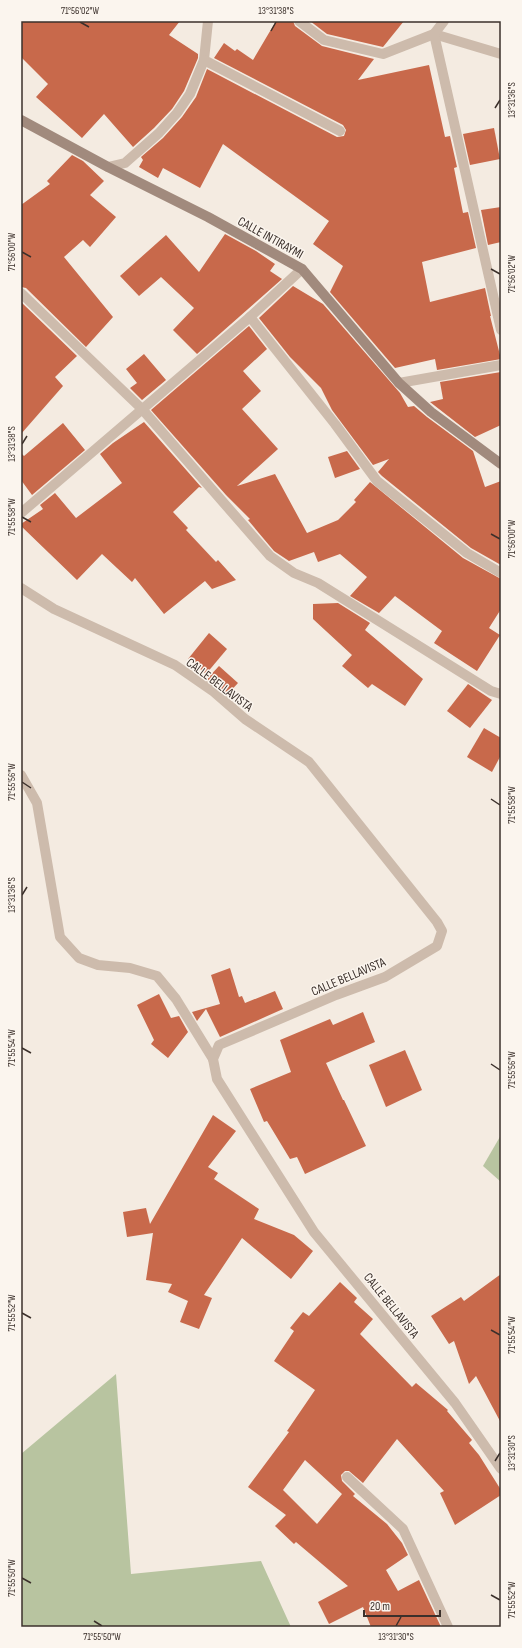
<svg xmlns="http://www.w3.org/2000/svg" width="522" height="1648" viewBox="0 0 522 1648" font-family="'Sofia Sans Condensed',sans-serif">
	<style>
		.green { fill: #b8c4a0 }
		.building { fill: #c8694b; fill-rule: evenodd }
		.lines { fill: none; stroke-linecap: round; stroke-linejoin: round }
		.minor { stroke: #cdbbac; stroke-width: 10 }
		.secondary { stroke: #a18a7d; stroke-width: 10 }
		.ticks { fill: none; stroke: #3b302b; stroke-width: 1.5 }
		.labels { text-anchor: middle; stroke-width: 3; stroke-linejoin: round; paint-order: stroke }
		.street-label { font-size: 13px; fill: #3b302b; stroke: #fbf5ee }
		.neatline { fill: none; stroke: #3b302b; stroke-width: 1.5 }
		.ticks-label { font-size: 10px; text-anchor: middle; fill: #3b302b }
	</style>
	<rect width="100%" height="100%" fill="#f4ebe1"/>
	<!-- green -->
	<g class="green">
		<path d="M 501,1135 L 501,1182 L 483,1166 Z"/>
		<path d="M 116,1374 L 131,1574 L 261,1561 L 291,1627 L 21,1627 L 21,1454 Z"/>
	</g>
	<!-- building -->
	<g class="building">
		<path d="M 21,21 L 180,21 L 169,35 L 198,54 L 198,58 L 184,91 L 172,109 L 154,128 L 133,147 L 104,114 L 82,138 L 36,97 L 48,84 L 21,57 Z"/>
		<path d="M 276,21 L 293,21 L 295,26 L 322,46 L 374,59 L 358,80 L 429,65 L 445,137 L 450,136 L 457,167 L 454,168 L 463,213 L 468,212 L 476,248 L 422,262 L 430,302 L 485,288 L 491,316 L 490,316 L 501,359 L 437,370 L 435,359 L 395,368 L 330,292 L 343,266 L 313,244 L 329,221 L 223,144 L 200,188 L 163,168 L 158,178 L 139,167 L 143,160 L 141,157 L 163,138 L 182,117 L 196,97 L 207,69 L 337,137 L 344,136 L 346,130 L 343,125 L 214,58 L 224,43 L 235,51 L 237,49 L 253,60 Z"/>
		<path d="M 310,21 L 404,21 L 383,47 L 327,34 Z"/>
		<path d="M 494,128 L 500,159 L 470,165 L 463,134 Z"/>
		<path d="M 72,155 L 83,161 L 104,181 L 90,195 L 116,217 L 90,247 L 83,240 L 64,257 L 113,317 L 86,347 L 26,288 L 21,287 L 21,205 L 50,184 L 47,181 Z"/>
		<path d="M 501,207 L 501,242 L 488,245 L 481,210 Z"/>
		<path d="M 225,234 L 256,251 L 275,264 L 270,271 L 282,279 L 197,354 L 173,330 L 194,308 L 161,277 L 139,296 L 120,276 L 166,235 L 199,272 Z"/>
		<path d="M 293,286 L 323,304 L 400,393 L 408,407 L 414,406 L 427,417 L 473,451 L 485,487 L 501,481 L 501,565 L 471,548 L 382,476 L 378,472 L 389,459 L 373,465 L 332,410 L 321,388 L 290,357 L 259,318 Z"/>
		<path d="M 21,302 L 77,356 L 55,377 L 63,386 L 21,434 Z"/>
		<path d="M 249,326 L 267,349 L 243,371 L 261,391 L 242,409 L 278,449 L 237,486 L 275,474 L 307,533 L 338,520 L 356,502 L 354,500 L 370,482 L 463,558 L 501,579 L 501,609 L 489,628 L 500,635 L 477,671 L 434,643 L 442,631 L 395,596 L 379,613 L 350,596 L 367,577 L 340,554 L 318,562 L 314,552 L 289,561 L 274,551 L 248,520 L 250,519 L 226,495 L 151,410 Z"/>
		<path d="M 144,354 L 166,380 L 142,400 L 130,388 L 137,383 L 126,369 Z"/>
		<path d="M 501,372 L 501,425 L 475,437 L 430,402 L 443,399 L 440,382 Z"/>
		<path d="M 144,422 L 202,488 L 199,487 L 173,512 L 188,528 L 186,530 L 216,562 L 218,560 L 236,580 L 212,589 L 205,581 L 164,614 L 135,578 L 132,582 L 102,554 L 77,580 L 21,526 L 21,524 L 43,509 L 40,505 L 55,493 L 76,518 L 122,483 L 100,454 L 113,443 Z"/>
		<path d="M 63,423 L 85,450 L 32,495 L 21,480 L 21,453 L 24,456 Z"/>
		<path d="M 347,451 L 360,469 L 335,478 L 328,457 Z"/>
		<path d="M 338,603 L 370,623 L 365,630 L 423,679 L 405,706 L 372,684 L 368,688 L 342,666 L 352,655 L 313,619 L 313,604 Z"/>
		<path d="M 209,633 L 227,649 L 206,674 L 188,659 Z"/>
		<path d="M 219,666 L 238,683 L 227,695 L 207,679 Z"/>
		<path d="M 468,684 L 492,700 L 470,728 L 447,711 Z"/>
		<path d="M 484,728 L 501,738 L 501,755 L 492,772 L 467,757 Z"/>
		<path d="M 230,968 L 239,997 L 242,996 L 245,1003 L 275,991 L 283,1009 L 220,1037 L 206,1009 L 197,1021 L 192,1012 L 220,1004 L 211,975 Z"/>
		<path d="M 159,994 L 171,1018 L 179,1016 L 188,1032 L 168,1058 L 151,1044 L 154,1040 L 137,1005 Z"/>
		<path d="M 363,1012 L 375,1042 L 326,1063 L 343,1100 L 344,1100 L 366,1146 L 305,1174 L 297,1157 L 290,1159 L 267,1121 L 264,1122 L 250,1089 L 291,1072 L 280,1040 L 330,1019 L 333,1025 Z"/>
		<path d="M 405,1050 L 422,1090 L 386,1107 L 369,1065 Z"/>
		<path d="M 213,1115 L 236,1131 L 208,1167 L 218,1173 L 214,1179 L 259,1209 L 254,1219 L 294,1235 L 313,1251 L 291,1279 L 242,1238 L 204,1295 L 212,1298 L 199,1329 L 180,1322 L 188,1301 L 168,1292 L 172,1284 L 146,1280 L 153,1233 L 127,1237 L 123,1212 L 146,1208 L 150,1224 Z"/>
		<path d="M 501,1274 L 501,1423 L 476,1376 L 469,1384 L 454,1341 L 449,1344 L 431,1316 L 461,1297 L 464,1301 Z"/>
		<path d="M 340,1282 L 357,1298 L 354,1302 L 373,1319 L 360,1334 L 412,1387 L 416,1383 L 448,1410 L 447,1411 L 472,1440 L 469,1443 L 479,1455 L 501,1490 L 501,1495 L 455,1525 L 440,1493 L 444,1491 L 397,1439 L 363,1483 L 349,1471 L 345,1471 L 341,1475 L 342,1481 L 355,1494 L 353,1496 L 387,1524 L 402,1543 L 408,1555 L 386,1570 L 398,1591 L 419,1580 L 441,1627 L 371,1627 L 363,1607 L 329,1624 L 318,1602 L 348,1586 L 296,1542 L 294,1544 L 275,1526 L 286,1515 L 248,1487 L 289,1432 L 287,1431 L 315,1390 L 274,1361 L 294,1331 L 290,1328 L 303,1312 L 309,1316 ZM 305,1460 L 342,1494 L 317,1524 L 283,1490 Z"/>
	</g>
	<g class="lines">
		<!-- minor -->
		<g class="minor">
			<path d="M 208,21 L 204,60 L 340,131"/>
			<path d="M 299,21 L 324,40 L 383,54 L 434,34 L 501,54"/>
			<path d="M 444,21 L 434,34 L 501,330"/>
			<path d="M 108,167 L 125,163 L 159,133 L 177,113 L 190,94 L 204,60"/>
			<path d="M 302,269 L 250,317 L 335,424 L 377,481 L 467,553 L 501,573"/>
			<path d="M 21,293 L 142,409 L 270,556 L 294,573 L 318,583 L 491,691 L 501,694"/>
			<path d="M 399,383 L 501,365"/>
			<path d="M 21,513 L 250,317"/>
			<path d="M 21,588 L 54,609 L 175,665 L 214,692 L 245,719 L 309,762 L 437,922 L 442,931 L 437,946 L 385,977 L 336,995 L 219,1045 L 213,1059 L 217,1079 L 314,1232 L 455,1403 L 501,1469"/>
			<path d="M 21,775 L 37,803 L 60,937 L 79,958 L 98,965 L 130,968 L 157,976 L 176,999 L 213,1059"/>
			<path d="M 347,1477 L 403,1529 L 448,1627"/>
		</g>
		<!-- secondary -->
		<path class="secondary" d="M 21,120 L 108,167 L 208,217 L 302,269 L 399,383 L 431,412 L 501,464"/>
	</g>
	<!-- ticks -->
	<path class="ticks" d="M 80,22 L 89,27M 271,31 L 276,22M 495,108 L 500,100M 22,252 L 31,257M 491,269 L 500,274M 22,444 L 27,436M 22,517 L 31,522M 491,534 L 500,539M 22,782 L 31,788M 491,799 L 500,805M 22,895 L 27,887M 22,1048 L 31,1053M 491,1064 L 500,1070M 22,1313 L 31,1318M 491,1330 L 500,1335M 495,1461 L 500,1453M 22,1578 L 31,1583M 491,1595 L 500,1600M 94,1621 L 102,1626M 396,1626 L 401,1617"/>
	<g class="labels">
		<!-- street labels -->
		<g class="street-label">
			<text transform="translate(271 237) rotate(29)" y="5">CALLE INTIRAYMI</text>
			<text transform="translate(220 684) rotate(37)" y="5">CALLE BELLAVISTA</text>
			<text transform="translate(348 976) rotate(-23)" y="5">CALLE BELLAVISTA</text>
			<text transform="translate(392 1305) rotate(51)" y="5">CALLE BELLAVISTA</text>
		</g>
	</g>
	<!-- border -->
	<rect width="522" height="1648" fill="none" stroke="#fbf5ee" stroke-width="44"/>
	<!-- scale -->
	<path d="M364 1610v6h76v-6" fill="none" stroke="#3b302b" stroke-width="2"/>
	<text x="370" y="1610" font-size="12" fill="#3b302b" stroke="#fbf5ee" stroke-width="3" paint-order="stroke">20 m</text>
	<rect x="22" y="22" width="478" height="1604" class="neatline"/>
	<g class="ticks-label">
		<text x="80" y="14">71°56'02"W</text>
		<text x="276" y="14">13°31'38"S</text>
		<text transform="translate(511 100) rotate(-90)" y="4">13°31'36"S</text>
		<text transform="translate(11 252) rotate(-90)" y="4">71°56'00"W</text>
		<text transform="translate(511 274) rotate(-90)" y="4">71°56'02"W</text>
		<text transform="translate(11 444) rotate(-90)" y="4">13°31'38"S</text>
		<text transform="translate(11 517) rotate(-90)" y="4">71°55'58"W</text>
		<text transform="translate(511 539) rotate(-90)" y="4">71°56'00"W</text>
		<text transform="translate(11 782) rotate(-90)" y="4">71°55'56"W</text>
		<text transform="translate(511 805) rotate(-90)" y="4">71°55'58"W</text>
		<text transform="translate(11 895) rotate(-90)" y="4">13°31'36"S</text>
		<text transform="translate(11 1048) rotate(-90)" y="4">71°55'54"W</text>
		<text transform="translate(511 1070) rotate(-90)" y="4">71°55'56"W</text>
		<text transform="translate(11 1313) rotate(-90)" y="4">71°55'52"W</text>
		<text transform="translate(511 1335) rotate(-90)" y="4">71°55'54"W</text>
		<text transform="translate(511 1453) rotate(-90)" y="4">13°31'30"S</text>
		<text transform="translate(11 1578) rotate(-90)" y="4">71°55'50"W</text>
		<text transform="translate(511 1600) rotate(-90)" y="4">71°55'52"W</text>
		<text x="102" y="1640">71°55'50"W</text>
		<text x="396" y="1640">13°31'30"S</text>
	</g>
</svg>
